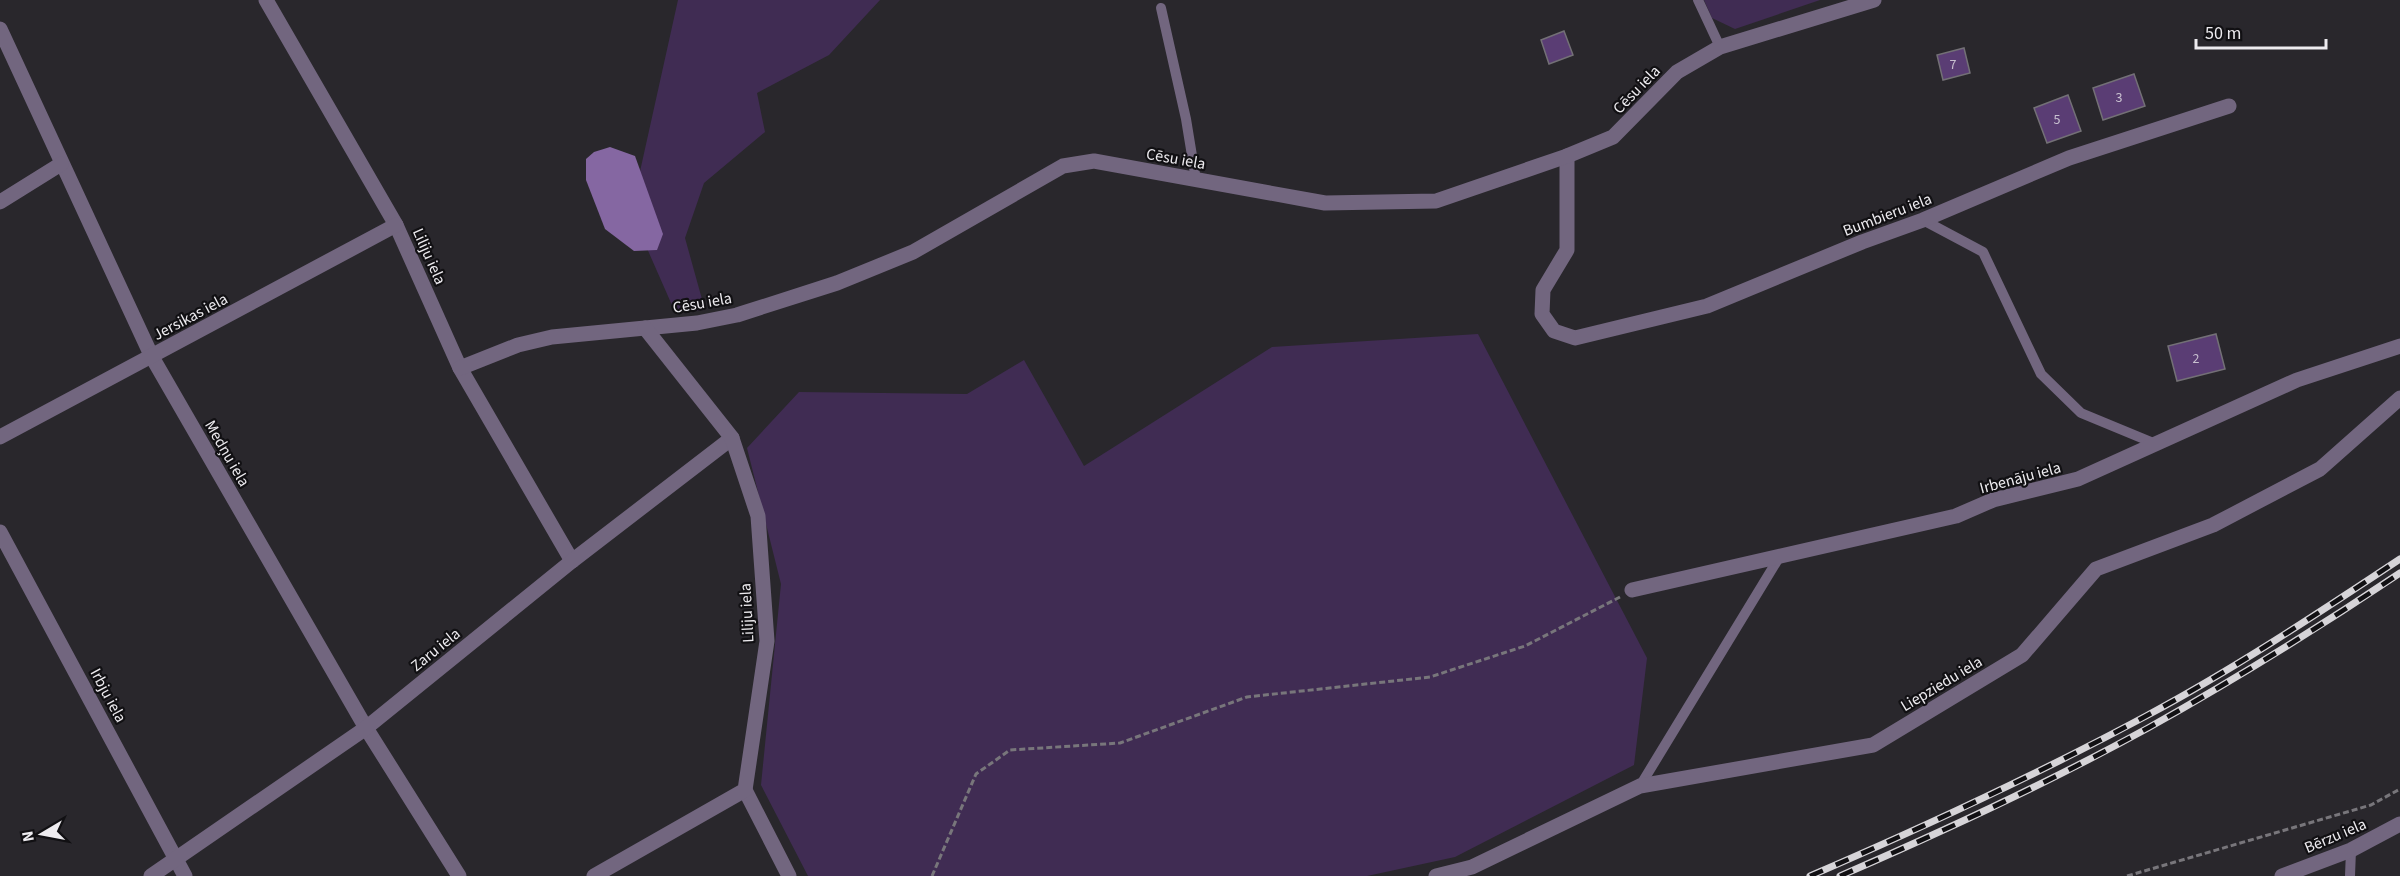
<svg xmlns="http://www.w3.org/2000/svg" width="2400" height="876" viewBox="0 0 2400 876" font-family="'Source Sans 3',sans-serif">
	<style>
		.green { fill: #402c53 }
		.water { fill: #8567a2 }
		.building { fill: #5a3d74; stroke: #737076; stroke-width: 1.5 }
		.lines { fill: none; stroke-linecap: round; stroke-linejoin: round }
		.path { stroke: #78767b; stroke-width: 3; stroke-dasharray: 6 3; stroke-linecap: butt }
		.service { stroke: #72667f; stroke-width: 10 }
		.minor { stroke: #72667f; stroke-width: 15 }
		.rail-casing { stroke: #d6d4d8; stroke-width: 7 }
		.rail { stroke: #111013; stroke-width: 4.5; stroke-dasharray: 14; stroke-linecap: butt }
		.labels { text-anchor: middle; stroke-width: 4.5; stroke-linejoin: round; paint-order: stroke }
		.number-label { font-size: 14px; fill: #c8c0d0 }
		.street-label { font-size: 16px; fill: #edebef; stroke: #111013 }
	</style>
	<rect width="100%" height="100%" fill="#29272c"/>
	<!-- green -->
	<g class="green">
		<path d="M 678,0 L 880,0 L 829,55 L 757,93 L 765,132 L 704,183 L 685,238 L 705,310 L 675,312 L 631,212 Z"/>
		<path d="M 1704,0 L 1820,0 L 1735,29 L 1712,18 Z"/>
		<path d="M 1478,334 L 1647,658 L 1634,765 L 1455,857 L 1367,876 L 808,876 L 761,785 L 781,584 L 747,448 L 799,392 L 967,394 L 1024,360 L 1084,466 L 1272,347 Z"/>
	</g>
	<!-- water -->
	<path class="water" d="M 610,147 L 635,156 L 663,234 L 657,250 L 634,251 L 605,229 L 586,180 L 586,159 L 594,152 Z"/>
	<!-- building -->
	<g class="building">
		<path d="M 1564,31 L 1573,55 L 1549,64 L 1541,40 Z"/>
		<path d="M 1964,48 L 1970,73 L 1943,80 L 1937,55 Z"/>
		<path d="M 2134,74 L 2145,106 L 2103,120 L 2093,88 Z"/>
		<path d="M 2068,95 L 2081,131 L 2047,143 L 2034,108 Z"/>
		<path d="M 2216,334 L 2225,369 L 2177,381 L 2168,346 Z"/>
	</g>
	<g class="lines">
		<!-- path -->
		<g class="path">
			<path d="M 932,876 L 976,774 L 1010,750 L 1120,743 L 1247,697 L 1430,677 L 1525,646 L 1620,597"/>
			<path d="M 2127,876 L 2371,805 L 2400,789"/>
		</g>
		<!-- service -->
		<g class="service">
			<path d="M 1698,0 L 1720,47"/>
			<path d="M 1161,8 L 1186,119 L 1196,180"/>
			<path d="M 1923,220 L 1983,252 L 2041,374 L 2081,413 L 2156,444"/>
			<path d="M 1640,786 L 1780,556"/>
			<path d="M 2350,876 L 2351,850"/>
		</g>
		<!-- minor -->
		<g class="minor">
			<path d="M 266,0 L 396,225 L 460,368 L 572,561"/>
			<path d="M 0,29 L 152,357 L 366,728 L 459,876"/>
			<path d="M 1567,156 L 1567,250 L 1543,290 L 1542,314 L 1554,331 L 1575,338 L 1707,306 L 1862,242 L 1923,220 L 2069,158 L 2229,106"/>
			<path d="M 0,202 L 61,164"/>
			<path d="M 460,368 L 518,345 L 552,337 L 697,323 L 737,315 L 837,283 L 913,252 L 1063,166 L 1094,161 L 1325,203 L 1436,201 L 1567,156 L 1613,137 L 1677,72 L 1720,47 L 1874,0"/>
			<path d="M 0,437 L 396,225"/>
			<path d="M 0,532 L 185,876"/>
			<path d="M 1632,590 L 1956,516 L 1993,500 L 2078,479 L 2297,380 L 2400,346"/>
			<path d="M 745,790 L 789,876"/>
			<path d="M 151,876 L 366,728 L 572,561 L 732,438"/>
			<path d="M 594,876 L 745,790 L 767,641 L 758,516 L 732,438 L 645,328"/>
			<path d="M 1436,876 L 1472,867 L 1640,786 L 1873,745 L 2022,655 L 2096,569 L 2213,525 L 2320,469 L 2400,398"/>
			<path d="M 2282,876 L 2351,850 L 2400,824"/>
		</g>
		<defs>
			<g id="rail">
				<path d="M 1810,876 C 1924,827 2036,775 2146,716 C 2234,669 2317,614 2400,559"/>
				<path d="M 1840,876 C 1944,831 2048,783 2148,728 C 2234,680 2318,628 2400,573"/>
			</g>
		</defs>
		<!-- rail casing -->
		<use href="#rail" class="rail-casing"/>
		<!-- rail -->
		<use href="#rail" class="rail"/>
	</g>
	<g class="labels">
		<!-- number labels -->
		<g class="number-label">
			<text x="1953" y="69">7</text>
			<text x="2119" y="102">3</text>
			<text x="2057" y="124">5</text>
			<text x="2196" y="363">2</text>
		</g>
		<!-- street labels -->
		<g class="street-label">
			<text transform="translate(1636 89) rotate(-46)" y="6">Cēsu iela</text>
			<text transform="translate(1176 158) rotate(10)" y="6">Cēsu iela</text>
			<text transform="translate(1887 214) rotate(-21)" y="6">Bumbieru iela</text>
			<text transform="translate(430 256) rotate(66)" y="6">Liliju iela</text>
			<text transform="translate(702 302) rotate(-10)" y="6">Cēsu iela</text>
			<text transform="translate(190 316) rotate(-28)" y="6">Jersikas iela</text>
			<text transform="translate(228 453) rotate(60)" y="6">Medņu iela</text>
			<text transform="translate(2020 477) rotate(-15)" y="6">Irbenāju iela</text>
			<text transform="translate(746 613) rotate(-93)" y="6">Liliju iela</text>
			<text transform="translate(435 649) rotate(-39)" y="6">Zaru iela</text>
			<text transform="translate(1941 683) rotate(-31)" y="6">Liepziedu iela</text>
			<text transform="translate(109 695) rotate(62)" y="6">Irbju iela</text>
			<text transform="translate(2335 835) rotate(-23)" y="6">Bērzu iela</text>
		</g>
	</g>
	<!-- north arrow -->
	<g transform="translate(42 834) rotate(260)" stroke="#111013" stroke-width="4.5" paint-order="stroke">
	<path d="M0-4.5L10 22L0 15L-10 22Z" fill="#edebef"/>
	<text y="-9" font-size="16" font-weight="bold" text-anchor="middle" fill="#edebef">N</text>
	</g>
	<!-- scale -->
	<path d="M2196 39v9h130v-9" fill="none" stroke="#edebef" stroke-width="3"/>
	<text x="2205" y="39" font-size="18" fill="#edebef" stroke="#111013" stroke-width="4.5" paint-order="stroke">50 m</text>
</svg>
